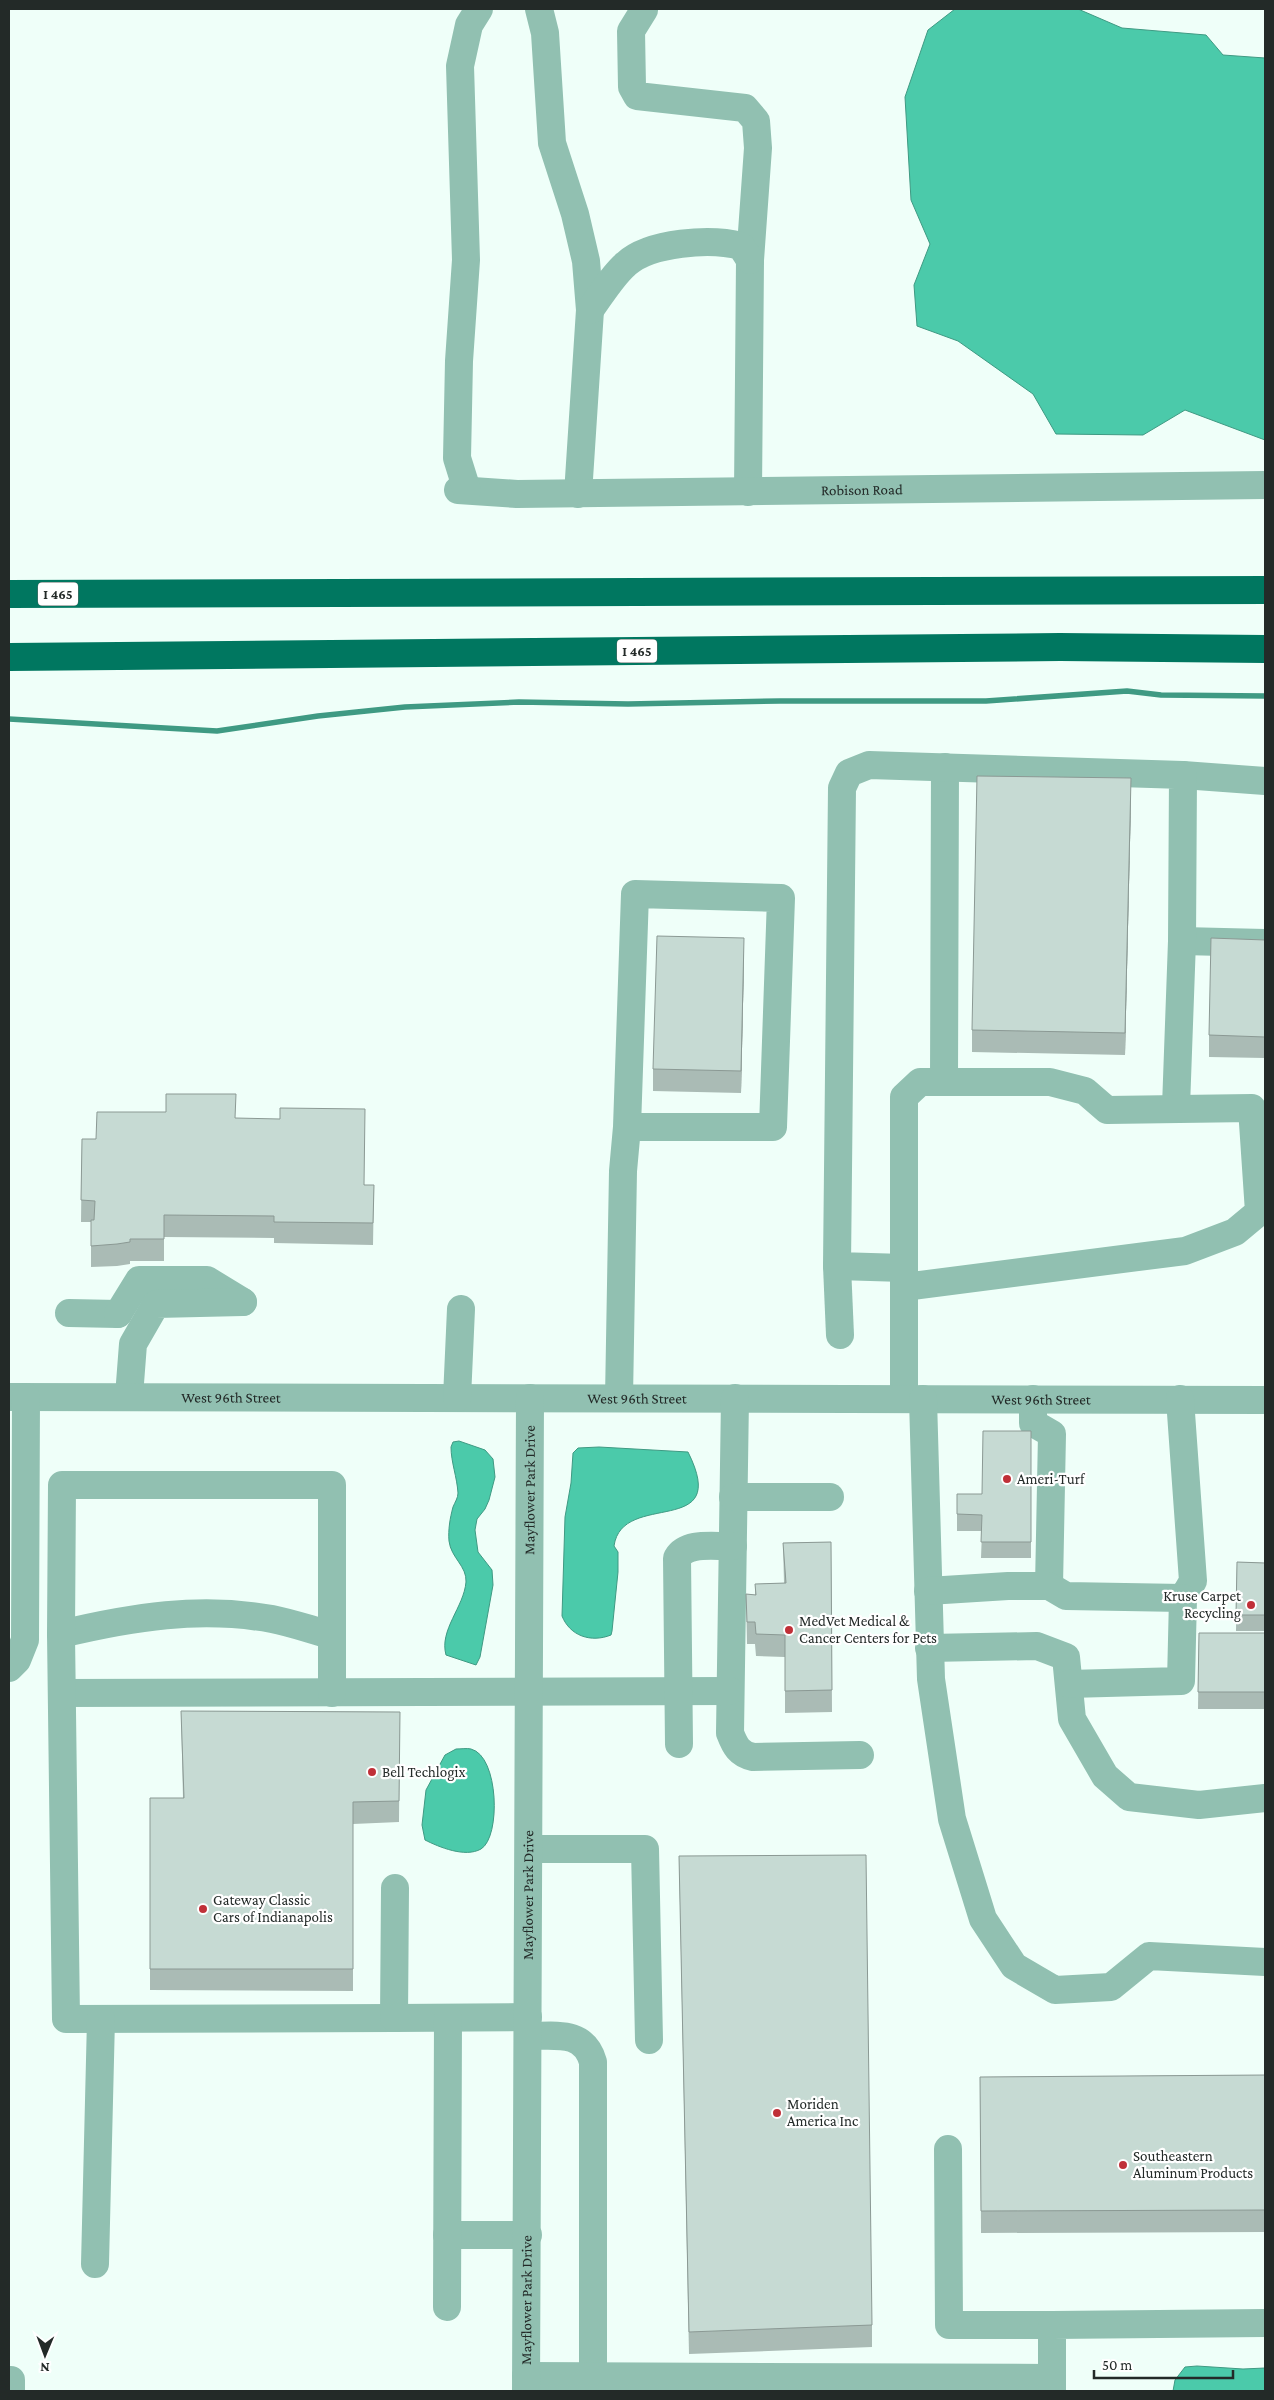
<svg xmlns="http://www.w3.org/2000/svg" width="1274" height="2400" viewBox="0 0 1274 2400" font-family="'Crimson Pro',serif">
	<style>
		.water { fill: #4bcaaa; stroke: #3f9a83 }
		.lines { fill: none; stroke-linecap: round; stroke-linejoin: round }
		.stream { stroke: #3f9a83; stroke-width: 5.5 }
		.minor { stroke: #91c0b1; stroke-width: 28 }
		.highway { stroke: #007760; stroke-width: 28 }
		.wall { fill: #aabbb5 }
		.shaded-wall { fill: #8b9994 }
		.building { fill: #c6dad3; stroke: #8b9994 }
		.poi-dot { fill: #c03038; stroke: #fff; stroke-width: 2 }
		.labels { text-anchor: middle; stroke-width: 4.5; stroke-linejoin: round; paint-order: stroke }
		.shield { fill: #fff; stroke: #656a68; stroke-width: 1 }
		.shield-label { font-size: 14px; font-weight: bold; fill: #232a28 }
		.street-label { font-size: 15px; fill: #232a28; stroke: #fff }
		.poi-label { font-size: 15px; fill: #232a28; stroke: #fff; text-anchor: start }
	</style>
	<rect width="100%" height="100%" fill="#effff9"/>
	<!-- water -->
	<g class="water">
		<path d="M 955,9 L 1078,9 L 1122,28 L 1206,35 L 1223,55 L 1265,58 L 1265,440 L 1185,410 L 1143,435 L 1056,434 L 1033,394 L 958,341 L 917,326 L 914,285 L 930,244 L 911,200 L 905,97 L 928,30 Z"/>
		<path d="M 459,1441 L 485,1450 L 493,1459 L 495,1477 L 489,1500 L 485,1509 L 477,1519 L 475,1530 L 478,1552 L 492,1570 L 493,1585 L 480,1657 L 476,1665 L 446,1655 C 439,1630 464,1607 466,1582 C 467,1566 451,1558 449,1541 C 448,1530 450,1518 453,1507 C 455,1502 458,1498 458,1493 C 457,1477 451,1462 451,1447 L 453,1442 Z"/>
		<path d="M 599,1447 L 688,1452 C 732,1540 622,1489 614,1546 L 618,1552 L 618,1572 L 612,1631 L 611,1635 C 591,1643 570,1636 562,1616 L 565,1517 L 571,1483 L 573,1453 L 578,1448 Z"/>
		<path d="M 456,1749 C 461,1749 467,1748 471,1749 C 499,1756 501,1837 481,1849 C 465,1858 439,1847 425,1840 L 422,1825 L 426,1790 L 445,1755 Z"/>
		<path d="M 1197,2366 L 1243,2369 L 1265,2368 L 1265,2391 L 1173,2391 L 1175,2380 L 1185,2367 Z"/>
	</g>
	<g class="lines">
		<!-- stream -->
		<path class="stream" d="M 9,719 L 217,731 L 318,716 L 405,707 L 519,702 L 628,704 L 780,701 L 986,701 L 1127,691 L 1161,695 L 1265,696"/>
		<!-- minor -->
		<g class="minor">
			<path d="M 539,9 L 545,33 L 552,143 L 575,214 L 586,261 L 590,310 L 578,494"/>
			<path d="M 644,10 L 631,31 L 632,87 L 637,96 L 745,108 L 756,121 L 758,148 L 750,260 L 748,492"/>
			<path d="M 590,310 C 601,295 612,276 626,264 C 650,242 711,238 741,246 L 750,260"/>
			<path id="s1" d="M 458,490 L 517,494 L 1265,485"/>
			<path d="M 467,490 L 457,458 L 459,361 L 466,260 L 460,66 L 469,25 L 479,9"/>
			<path d="M 1183,775 L 1265,781"/>
			<path d="M 1182,941 L 1265,943"/>
			<path d="M 944,1082 L 945,767"/>
			<path d="M 837,1266 L 840,1335"/>
			<path d="M 904,1268 L 837,1266 L 842,788 L 849,773 L 869,765 L 1183,775 L 1182,941 L 1176,1107"/>
			<path d="M 904,1287 L 1185,1251 L 1235,1232 L 1259,1212 L 1252,1108 L 1107,1110 L 1085,1091 L 1050,1082 L 920,1082 L 904,1097 L 904,1399"/>
			<path d="M 69,1313 L 118,1314"/>
			<path d="M 118,1314 L 139,1280 L 207,1280 L 243,1302"/>
			<path d="M 129,1396 L 133,1344 L 156,1304 L 243,1302"/>
			<path id="s2" d="M 9,1397 L 1265,1400"/>
			<path d="M 457,1398 L 461,1309"/>
			<path d="M 619,1398 L 623,1171 L 627,1127 L 773,1127 L 781,898 L 635,894 L 627,1127"/>
			<path d="M 735,1398 L 730,1733 C 735,1746 739,1754 753,1757 L 860,1755"/>
			<path d="M 923,1399 L 931,1679 L 952,1819 L 983,1919 L 1014,1966 L 1055,1990 L 1111,1987 L 1149,1956 L 1265,1962"/>
			<path d="M 1033,1399 L 1033,1423 L 1052,1434 L 1049,1586"/>
			<path d="M 733,1497 L 830,1497"/>
			<path d="M 928,1591 L 1008,1586 L 1049,1586 L 1066,1596 L 1183,1598 L 1193,1581 L 1180,1399"/>
			<path d="M 61,1634 C 132,1617 200,1606 272,1619 C 292,1623 312,1630 331,1635"/>
			<path d="M 929,1648 L 1037,1646 L 1066,1657 L 1072,1719 L 1105,1776 L 1129,1797 L 1199,1805 L 1265,1798"/>
			<path d="M 9,1668 L 17,1660 L 25,1640 L 26,1397"/>
			<path d="M 1069,1684 L 1181,1681 L 1183,1598"/>
			<path d="M 62,1693 L 730,1691"/>
			<path d="M 332,1693 L 332,1485 L 62,1485 L 61,1634 L 66,2019 L 394,2018"/>
			<path d="M 679,1744 L 677,1558 C 687,1541 715,1547 733,1546"/>
			<path d="M 529,1849 L 645,1849 L 649,2040"/>
			<path d="M 395,1888 L 394,2018 L 528,2017"/>
			<path d="M 528,2036 C 556,2036 584,2030 593,2062 L 593,2376"/>
			<path d="M 948,2149 L 949,2325 L 1052,2325"/>
			<path d="M 447,2235 L 528,2235"/>
			<path d="M 95,2264 L 101,2019"/>
			<path d="M 447,2307 L 448,2018"/>
			<path d="M 526,2376 L 1052,2378"/>
			<path d="M 9,2380 L 11,2380 L 11,2391"/>
			<path id="s3" d="M 526,2391 L 530,1398"/>
			<path d="M 1052,2391 L 1052,2325 L 1265,2323"/>
		</g>
		<!-- highway -->
		<g class="highway">
			<path d="M 9,594 L 1265,590"/>
			<path d="M 9,657 L 1060,647 L 1265,649"/>
		</g>
	</g>
	<!-- wall -->
	<g class="wall">
		<path d="M 1131,800 L 1125,1055 L 972,1052 L 972,1030 Z"/>
		<path d="M 1265,940 L 1265,1058 L 1209,1057 L 1209,1035 Z"/>
		<path d="M 744,960 L 741,1093 L 653,1091 L 653,1069 Z"/>
		<path d="M 236,1118 L 365,1185 L 374,1185 L 373,1245 L 274,1243 L 274,1238 L 164,1237 L 164,1261 L 130,1261 L 130,1264 L 117,1266 L 91,1267 L 91,1222 L 81,1222 L 82,1139 L 96,1139 Z"/>
		<path d="M 1031,1431 L 1031,1558 L 981,1558 L 982,1531 L 957,1531 L 957,1494 L 982,1494 Z"/>
		<path d="M 831,1542 L 832,1712 L 785,1713 L 785,1657 L 756,1656 L 755,1644 L 747,1644 L 746,1594 L 755,1595 L 755,1584 L 784,1583 L 783,1543 Z"/>
		<path d="M 1237,1562 L 1265,1563 L 1265,1631 L 1236,1631 Z"/>
		<path d="M 1199,1633 L 1265,1633 L 1265,1709 L 1198,1709 Z"/>
		<path d="M 181,1711 L 400,1712 L 399,1822 L 353,1824 L 353,1991 L 150,1990 L 150,1798 L 183,1798 Z"/>
		<path d="M 679,1856 L 872,2325 L 872,2347 L 689,2354 Z"/>
		<path d="M 1265,2075 L 1265,2232 L 981,2233 L 980,2077 Z"/>
	</g>
	<!-- shaded-wall -->
	<g class="shaded-wall">
		<path d="M 1131,778 L 1131,800 L 1125,1055 L 1125,1033 Z"/>
		<path d="M 744,938 L 744,960 L 741,1093 L 741,1071 Z"/>
	</g>
	<!-- building -->
	<g class="building">
		<path d="M 977,776 L 1131,778 L 1125,1033 L 972,1030 Z"/>
		<path d="M 657,936 L 744,938 L 741,1071 L 653,1069 Z"/>
		<path d="M 1211,938 L 1265,940 L 1265,1037 L 1209,1035 Z"/>
		<path d="M 166,1094 L 236,1094 L 235,1118 L 280,1119 L 280,1108 L 365,1109 L 364,1185 L 374,1185 L 373,1223 L 274,1222 L 274,1216 L 164,1215 L 164,1239 L 130,1239 L 130,1242 L 117,1244 L 91,1246 L 91,1220 L 94,1220 L 95,1201 L 81,1200 L 82,1139 L 96,1139 L 97,1112 L 166,1112 Z"/>
		<path d="M 983,1431 L 1031,1431 L 1031,1542 L 981,1542 L 982,1515 L 957,1514 L 957,1494 L 982,1494 Z"/>
		<path d="M 831,1542 L 832,1690 L 785,1691 L 785,1635 L 756,1634 L 755,1622 L 747,1622 L 746,1594 L 756,1595 L 755,1584 L 786,1583 L 783,1543 Z"/>
		<path d="M 1237,1562 L 1265,1563 L 1265,1615 L 1236,1615 Z"/>
		<path d="M 1199,1633 L 1265,1633 L 1265,1692 L 1198,1692 Z"/>
		<path d="M 181,1711 L 400,1712 L 399,1801 L 353,1802 L 353,1969 L 150,1969 L 150,1798 L 184,1798 Z"/>
		<path d="M 866,1855 L 872,2325 L 689,2332 L 679,1856 Z"/>
		<path d="M 1265,2075 L 1265,2210 L 981,2211 L 980,2077 Z"/>
	</g>
	<!-- markers -->
	<g class="poi-dot">
		<circle cx="1007" cy="1479" r="5"/>
		<circle cx="1251" cy="1605" r="5"/>
		<circle cx="789" cy="1630" r="5"/>
		<circle cx="372" cy="1772" r="5"/>
		<circle cx="203" cy="1909" r="5"/>
		<circle cx="777" cy="2113" r="5"/>
		<circle cx="1123" cy="2165" r="5"/>
	</g>
	<g class="labels">
		<!-- shield labels -->
		<g class="shield">
			<rect x="38" y="582.5" width="40" height="23" rx="4"/>
			<rect x="617" y="639.5" width="40" height="23" rx="4"/>
		</g>
		<g class="shield-label">
			<text x="58" y="599">I 465</text>
			<text x="637" y="656">I 465</text>
		</g>
		<!-- street labels -->
		<g class="street-label">
			<text dy="5" stroke="none"><textPath href="#s1" startOffset="404">Robison Road</textPath></text>
			<text dy="5" stroke="none"><textPath href="#s2" startOffset="222">West 96th Street</textPath></text>
			<text dy="5" stroke="none"><textPath href="#s2" startOffset="628">West 96th Street</textPath></text>
			<text dy="5" stroke="none"><textPath href="#s2" startOffset="1032">West 96th Street</textPath></text>
			<text dy="5" stroke="none"><textPath href="#s3" startOffset="901">Mayflower Park Drive</textPath></text>
			<text dy="5" stroke="none"><textPath href="#s3" startOffset="496">Mayflower Park Drive</textPath></text>
			<text dy="5" stroke="none"><textPath href="#s3" startOffset="91">Mayflower Park Drive</textPath></text>
		</g>
		<!-- poi labels -->
		<g class="poi-label">
			<text x="1017" y="1484">Ameri-Turf</text>
			<text x="1241" y="1601" text-anchor="end">Kruse Carpet<tspan x="1241" dy="17">Recycling</tspan></text>
			<text x="799" y="1626">MedVet Medical &amp;<tspan x="799" dy="17">Cancer Centers for Pets</tspan></text>
			<text x="382" y="1777">Bell Techlogix</text>
			<text x="213" y="1905">Gateway Classic<tspan x="213" dy="17">Cars of Indianapolis</tspan></text>
			<text x="787" y="2109">Moriden<tspan x="787" dy="17">America Inc</tspan></text>
			<text x="1133" y="2161">Southeastern<tspan x="1133" dy="17">Aluminum Products</tspan></text>
		</g>
	</g>
	<!-- border -->
	<rect width="1274" height="2400" fill="none" stroke="#232a28" stroke-width="20"/>
	<!-- north arrow -->
	<g transform="translate(45 2355) rotate(181)" stroke="#ffffff" stroke-width="4" paint-order="stroke">
	<path d="M0-4L9 19L0 12L-9 19Z" fill="#232a28"/>
	<text y="-8" font-size="14" font-weight="bold" text-anchor="middle" fill="#232a28">N</text>
	</g>
	<!-- scale -->
	<path d="M1094 2370v8h139v-8" fill="none" stroke="#232a28" stroke-width="2.5"/>
	<text x="1102" y="2370" font-size="15" fill="#232a28" stroke="#ffffff" stroke-width="4" paint-order="stroke">50 m</text>
</svg>
